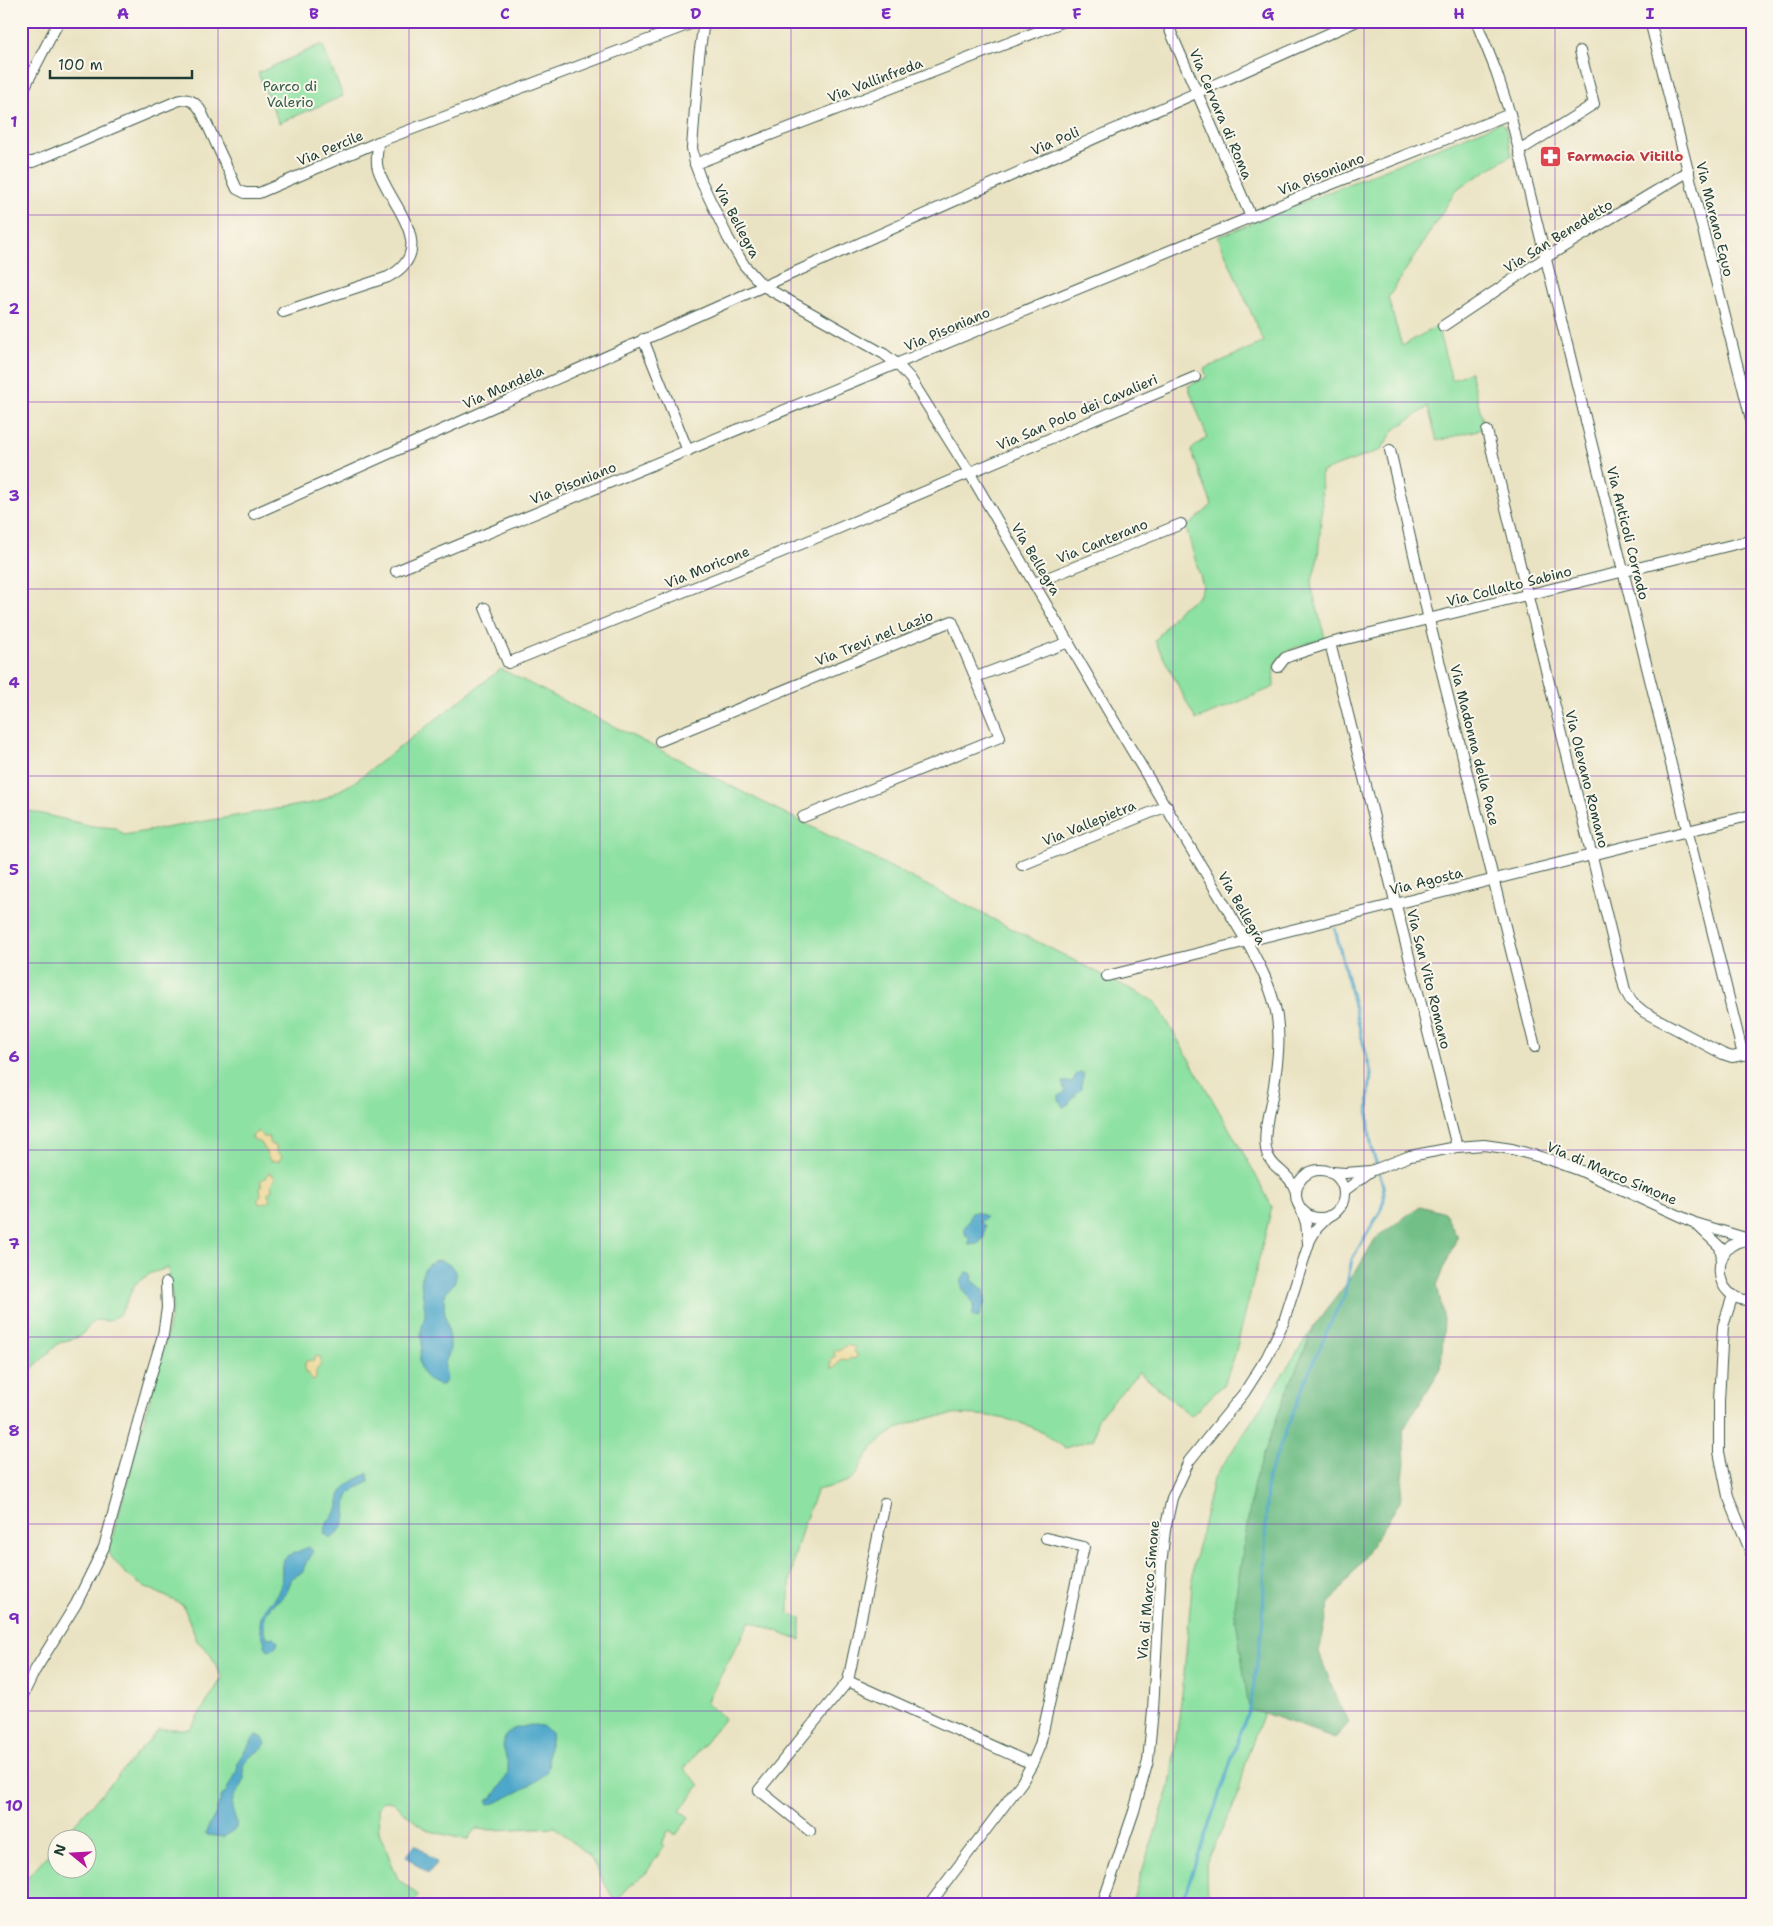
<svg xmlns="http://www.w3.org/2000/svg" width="1773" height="1926" viewBox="0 0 1773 1926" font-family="'Shantell Sans',sans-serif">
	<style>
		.green { fill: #8de1a2; stroke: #568f6b }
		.forest { fill: #72bf88; stroke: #487e5e }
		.sand { fill: #eeda9e; stroke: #868c69 }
		.water { fill: #4ea7cb; stroke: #367280 }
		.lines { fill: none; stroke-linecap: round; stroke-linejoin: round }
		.stream { stroke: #4ea7cb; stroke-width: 3 }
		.minor-casing { stroke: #3d5649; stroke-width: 12 }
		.minor { stroke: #fff; stroke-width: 10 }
		.grid { fill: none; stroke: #7b2cbf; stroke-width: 1; stroke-opacity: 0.55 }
		.labels { text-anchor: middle; stroke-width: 4; stroke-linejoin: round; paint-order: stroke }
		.street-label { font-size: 14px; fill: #1f3d34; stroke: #fbf7ec }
		.park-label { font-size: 14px; fill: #355e4a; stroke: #fbf7ec }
		.health-label { font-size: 14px; font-weight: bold; fill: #be3a42; stroke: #fbf7ec; text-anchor: start }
		.neatline { fill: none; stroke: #7b2cbf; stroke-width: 2 }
		.grid-label { font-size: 16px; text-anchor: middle; font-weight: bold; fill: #7b2cbf }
	</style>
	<rect width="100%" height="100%" fill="#fbf7ec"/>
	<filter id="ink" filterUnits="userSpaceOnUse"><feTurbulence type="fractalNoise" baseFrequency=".02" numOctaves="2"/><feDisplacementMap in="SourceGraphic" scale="10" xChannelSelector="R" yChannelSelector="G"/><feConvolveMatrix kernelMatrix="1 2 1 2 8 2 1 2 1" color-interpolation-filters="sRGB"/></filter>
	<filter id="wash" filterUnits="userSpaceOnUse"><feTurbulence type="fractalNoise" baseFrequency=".0096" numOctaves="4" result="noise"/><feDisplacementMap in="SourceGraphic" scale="20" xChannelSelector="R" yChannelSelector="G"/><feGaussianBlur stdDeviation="1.12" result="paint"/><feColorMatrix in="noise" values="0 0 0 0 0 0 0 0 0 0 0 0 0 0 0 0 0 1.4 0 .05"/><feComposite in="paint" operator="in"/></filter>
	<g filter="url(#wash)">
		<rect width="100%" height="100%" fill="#eae3c3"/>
		<!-- green -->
		<g class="green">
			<path d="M 322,44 L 343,96 L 279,123 L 258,73 Z"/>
			<path d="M 1501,122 L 1505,126 L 1512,155 L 1457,189 L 1388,298 L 1402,346 L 1437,326 L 1452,380 L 1470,372 L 1485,428 L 1437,441 L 1428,407 L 1394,430 L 1381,450 L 1321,472 L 1322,507 L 1318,557 L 1311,585 L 1325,638 C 1309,644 1278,648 1274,667 C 1273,673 1274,680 1274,687 L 1196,720 L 1155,641 L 1179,609 L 1199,596 L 1203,586 L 1186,528 L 1212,505 L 1191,450 L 1207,437 L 1188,386 L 1207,377 L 1204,369 L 1264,342 L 1218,237 Z"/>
			<path d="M 501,669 L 1156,1002 L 1253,1170 L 1272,1207 L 1234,1358 L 1223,1385 L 1191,1416 L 1139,1372 L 1097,1419 L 1094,1439 L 1065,1448 C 1053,1440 1042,1431 1029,1426 C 988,1410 926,1409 889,1434 C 877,1442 868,1453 861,1465 C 859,1469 857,1475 853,1478 C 848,1483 825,1488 817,1490 C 800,1531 788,1569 789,1614 L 801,1618 L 801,1640 L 750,1621 L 706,1703 L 725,1718 L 684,1769 L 700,1785 L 680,1811 L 689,1817 L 676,1835 L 669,1830 L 661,1844 L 664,1846 L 646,1873 L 630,1886 L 615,1902 L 590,1857 L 555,1827 L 495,1830 L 475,1829 L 467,1840 L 430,1831 L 418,1824 L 392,1802 L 387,1801 L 382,1802 L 378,1809 L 379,1832 L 398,1879 L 418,1895 L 411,1905 L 21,1905 L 21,1884 L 57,1844 L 58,1868 L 88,1868 L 88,1838 L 62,1838 L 159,1729 L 190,1729 L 222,1678 L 210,1653 L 197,1641 L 183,1605 L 138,1583 L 124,1572 L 108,1553 L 166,1339 L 173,1304 L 168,1268 L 151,1273 L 135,1284 L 121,1313 L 109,1321 L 95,1320 L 79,1337 L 59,1343 L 21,1379 L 21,809 L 92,826 L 116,828 L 124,835 L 318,802 L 353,783 Z"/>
			<path d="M 1315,1325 L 1283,1401 L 1254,1482 L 1249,1710 L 1264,1713 L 1249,1751 L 1237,1798 L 1206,1864 L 1207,1905 L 1131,1905 L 1170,1786 L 1183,1685 L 1194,1563 L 1213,1480 Z"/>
		</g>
		<!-- forest -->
		<path class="forest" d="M 1420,1206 L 1445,1213 L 1457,1237 L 1437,1285 L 1444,1319 L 1441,1368 L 1403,1430 L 1405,1463 L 1400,1502 L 1358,1566 L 1329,1605 L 1319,1653 L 1339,1705 L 1349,1723 L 1335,1738 L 1264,1713 L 1249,1710 L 1234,1606 L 1254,1482 L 1283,1401 L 1315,1325 L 1357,1270 L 1375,1239 Z"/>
		<!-- sand -->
		<g class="sand">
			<path d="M 258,1131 L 263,1137 L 269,1137 L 271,1145 L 276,1145 L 276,1152 L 282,1156 L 279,1161 L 270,1161 L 262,1144 L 253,1139 L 252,1136 Z"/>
			<path d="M 268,1173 L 273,1175 L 275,1179 L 271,1184 L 272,1190 L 268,1193 L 270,1201 L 261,1204 L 258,1203 L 258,1199 L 261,1195 L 260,1188 L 262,1186 L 260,1181 L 265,1178 Z"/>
			<path d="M 847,1345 L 856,1348 L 854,1352 L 857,1354 L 857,1357 L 854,1359 L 850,1358 L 847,1360 L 841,1359 L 835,1368 L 831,1368 L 831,1358 L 835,1357 L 834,1351 L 839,1351 Z"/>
			<path d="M 316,1356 L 321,1357 L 320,1366 L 316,1370 L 316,1379 L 312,1381 L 309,1374 L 305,1373 L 305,1364 L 306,1361 L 314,1360 Z"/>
		</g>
		<!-- water -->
		<g class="water">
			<path d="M 1081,1072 L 1084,1074 L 1081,1084 L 1081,1089 L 1076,1093 L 1075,1097 L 1071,1100 L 1069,1104 L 1063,1107 L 1059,1100 L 1059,1096 L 1065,1092 L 1062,1082 L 1072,1082 L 1076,1075 Z"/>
			<path d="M 977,1212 L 986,1217 L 980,1222 L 985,1226 L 984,1237 L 978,1244 L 969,1245 L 969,1238 L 966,1236 L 964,1228 L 969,1221 L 971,1213 Z"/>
			<path d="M 437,1260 C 445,1261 455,1266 456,1276 C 457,1284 447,1288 445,1295 C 441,1311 451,1330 450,1346 C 450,1360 441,1358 447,1379 L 443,1385 C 428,1385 418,1371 420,1356 C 420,1352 422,1349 422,1345 C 422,1341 421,1337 421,1334 C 421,1327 424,1321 425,1315 C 426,1298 410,1269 437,1260 Z"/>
			<path d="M 967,1272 L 971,1273 L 973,1277 L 972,1280 L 984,1290 L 985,1302 L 978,1318 L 972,1316 L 974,1305 C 967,1291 954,1288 967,1272 Z"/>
			<path d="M 368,1473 L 369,1482 C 364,1485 356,1488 352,1492 C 344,1498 347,1507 346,1515 C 345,1525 339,1533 331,1539 L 324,1533 L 328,1521 L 339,1508 C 337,1487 352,1482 368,1473 Z"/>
			<path d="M 309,1547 L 313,1551 C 310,1555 303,1568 303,1572 L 292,1578 L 286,1594 L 270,1607 L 265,1616 L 264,1630 L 268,1638 L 274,1637 L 278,1642 L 275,1648 L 268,1650 L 265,1646 C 265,1638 259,1633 260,1624 C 262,1603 272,1605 279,1590 C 284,1579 280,1570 283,1559 L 289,1555 Z"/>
			<path d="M 531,1725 L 542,1726 L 551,1733 C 553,1740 549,1745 548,1752 C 548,1759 550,1766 546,1772 C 536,1785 509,1796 495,1803 L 489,1804 L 487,1800 L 493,1798 L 508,1774 L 508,1765 L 503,1746 L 505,1736 L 513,1729 Z"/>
			<path d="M 255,1736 L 262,1737 L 266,1743 C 260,1754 249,1753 243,1766 C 243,1773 246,1778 242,1785 C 238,1792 233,1796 232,1804 C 231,1812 238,1818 236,1828 L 224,1837 L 207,1835 L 205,1833 L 215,1815 L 222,1795 L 225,1793 L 237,1771 L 238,1761 Z"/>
			<path d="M 415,1844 L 437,1862 L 428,1874 L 406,1856 Z"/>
		</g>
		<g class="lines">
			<!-- stream -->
			<path class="stream" d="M 1181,1905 L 1251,1703 L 1263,1620 L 1267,1479 L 1309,1372 L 1336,1311 L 1344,1298 L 1352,1259 L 1383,1207 C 1388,1183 1374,1166 1371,1143 C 1367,1121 1368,1097 1371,1074 L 1335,929"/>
		</g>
	</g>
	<g filter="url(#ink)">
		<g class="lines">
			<defs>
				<g id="minor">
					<path d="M 704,21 L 699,56 L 692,148 L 695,164 L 702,183 L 728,238 L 744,265 L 763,286 L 884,354 L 897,364 L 910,378 L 969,472 L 1110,714 L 1247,942 C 1280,1001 1284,1025 1273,1092 C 1270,1110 1263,1131 1266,1149 C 1270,1170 1289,1170 1296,1192"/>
					<path d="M 1166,21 L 1251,217"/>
					<path d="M 1476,21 L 1496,71 L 1510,114 L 1743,1055"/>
					<path d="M 1650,21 L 1752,423"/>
					<path d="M 21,94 L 59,21"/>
					<path d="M 1519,151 L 1594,104 L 1580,51"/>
					<path d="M 21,162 L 33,162 L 177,101 C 188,97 195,101 201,111 L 237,189 L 245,193 L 259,193 L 378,142 L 698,21"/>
					<path d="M 695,164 L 1065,21"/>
					<path d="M 283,312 L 388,277 C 441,249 389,204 378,169 C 375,160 378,152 378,142"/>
					<path d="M 1443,326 L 1545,258 L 1689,171"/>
					<path d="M 643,339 L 688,451"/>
					<path d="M 1487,431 L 1625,990 L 1631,1001 L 1644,1012 L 1723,1054 L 1732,1057 L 1752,1053"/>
					<path d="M 1390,450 L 1429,620 L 1535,1047"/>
					<path d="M 254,514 L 1357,21"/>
					<path d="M 396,571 L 1309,193 L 1510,114"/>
					<path d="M 1035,583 L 1181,524"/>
					<path d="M 485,608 L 508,663 L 806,542 L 1195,377"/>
					<path d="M 1330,643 L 1457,1147"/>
					<path d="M 1278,667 L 1285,658 L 1290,656 L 1330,643 L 1752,540"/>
					<path d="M 976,677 L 1069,642"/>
					<path d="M 660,741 L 952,621 L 1000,737 L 803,817"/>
					<path d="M 1022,865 L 1167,806"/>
					<path d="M 1107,976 L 1752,815"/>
					<circle cx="1320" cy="1194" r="24"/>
					<path d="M 1332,1172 L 1345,1173 L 1371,1171"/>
					<path d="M 1344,1191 L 1371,1171 L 1410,1156 L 1457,1147 L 1484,1145 L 1512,1149 L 1551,1160 L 1579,1170 L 1695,1223 L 1752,1240"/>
					<path d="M 1301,1209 L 1306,1223 L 1308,1243"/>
					<path d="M 1698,1226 L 1720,1247 L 1722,1257"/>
					<path d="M 1749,1240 C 1708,1241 1711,1303 1752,1300"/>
					<path d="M 1733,1295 L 1723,1326 L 1719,1401 L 1719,1452 L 1728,1496 L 1752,1555"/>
					<path d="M 848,1681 L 885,1503"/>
					<path d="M 21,1699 L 34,1672 L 76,1604 L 104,1547 L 148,1385 L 163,1335 L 167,1308 L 166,1283"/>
					<path d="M 1032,1764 L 1040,1745 L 1084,1547 L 1046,1538"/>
					<path d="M 810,1831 L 759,1790 L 848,1681 L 1032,1764 L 1022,1782 L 929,1905"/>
					<path d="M 1102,1905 L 1134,1811 L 1148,1761 L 1153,1710 L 1161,1565 L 1165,1530 L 1172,1498 L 1189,1461 L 1244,1393 L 1267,1357 L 1284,1321 L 1310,1240 L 1317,1228 L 1329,1216"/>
				</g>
			</defs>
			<!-- minor casing -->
			<use href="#minor" class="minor-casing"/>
			<!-- minor -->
			<use href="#minor" class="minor"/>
		</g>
	</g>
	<!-- grid -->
	<path class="grid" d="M 218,21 L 218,1905M 409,21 L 409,1905M 600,21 L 600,1905M 791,21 L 791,1905M 982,21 L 982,1905M 1173,21 L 1173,1905M 1364,21 L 1364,1905M 1555,21 L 1555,1905M 21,215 L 1752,215M 21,402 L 1752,402M 21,589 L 1752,589M 21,776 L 1752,776M 21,963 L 1752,963M 21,1150 L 1752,1150M 21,1337 L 1752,1337M 21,1524 L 1752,1524M 21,1711 L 1752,1711"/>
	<!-- icons -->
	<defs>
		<symbol id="pharmacy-square" viewBox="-11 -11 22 22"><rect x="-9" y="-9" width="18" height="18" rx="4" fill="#e0444e" stroke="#fbf7ec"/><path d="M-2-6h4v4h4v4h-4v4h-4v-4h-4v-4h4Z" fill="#fff"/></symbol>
	</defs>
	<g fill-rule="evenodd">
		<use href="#pharmacy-square" x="1538" y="144" width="25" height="25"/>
	</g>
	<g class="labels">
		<!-- street labels -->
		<g class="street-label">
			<text transform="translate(875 80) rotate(-21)" y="5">Via Vallinfreda</text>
			<text transform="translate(1221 114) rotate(67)" y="5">Via Cervara di Roma</text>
			<text transform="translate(1055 141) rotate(-24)" y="5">Via Poli</text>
			<text transform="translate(330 148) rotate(-23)" y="5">Via Percile</text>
			<text transform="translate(1321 174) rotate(-22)" y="5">Via Pisoniano</text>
			<text transform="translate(1715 219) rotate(76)" y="5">Via Marano Equo</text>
			<text transform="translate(737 221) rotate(62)" y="5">Via Bellegra</text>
			<text transform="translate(1558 236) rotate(-32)" y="5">Via San Benedetto</text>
			<text transform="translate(947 329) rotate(-23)" y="5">Via Pisoniano</text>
			<text transform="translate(503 387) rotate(-24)" y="5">Via Mandela</text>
			<text transform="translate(1077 412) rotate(-23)" y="5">Via San Polo dei Cavalieri</text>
			<text transform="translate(573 483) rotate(-22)" y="5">Via Pisoniano</text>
			<text transform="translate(1628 533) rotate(76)" y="5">Via Anticoli Corrado</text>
			<text transform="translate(1102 541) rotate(-22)" y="5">Via Canterano</text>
			<text transform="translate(1036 559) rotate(59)" y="5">Via Bellegra</text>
			<text transform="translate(707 567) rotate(-22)" y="5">Via Moricone</text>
			<text transform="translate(1509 586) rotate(-14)" y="5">Via Collalto Sabino</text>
			<text transform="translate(874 638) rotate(-22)" y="5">Via Trevi nel Lazio</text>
			<text transform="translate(1475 745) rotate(76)" y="5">Via Madonna della Pace</text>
			<text transform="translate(1587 779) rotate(76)" y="5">Via Olevano Romano</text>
			<text transform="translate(1089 823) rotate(-22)" y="5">Via Vallepietra</text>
			<text transform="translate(1426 881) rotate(-14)" y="5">Via Agosta</text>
			<text transform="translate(1242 908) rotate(60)" y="5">Via Bellegra</text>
			<text transform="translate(1429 979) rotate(76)" y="5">Via San Vito Romano</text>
			<text transform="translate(1612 1173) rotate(23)" y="5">Via di Marco Simone</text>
			<text transform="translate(1148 1590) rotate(-85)" y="5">Via di Marco Simone</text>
		</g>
		<!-- park labels -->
		<g class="park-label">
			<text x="290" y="91">Parco di<tspan x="290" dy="16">Valerio</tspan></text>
		</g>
		<!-- health labels -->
		<g class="health-label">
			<text x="1567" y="161">Farmacia Vitillo</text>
		</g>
	</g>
	<!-- margin -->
	<rect width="1773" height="1926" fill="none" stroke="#fbf7ec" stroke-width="55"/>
	<!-- north arrow -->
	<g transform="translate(72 1854) rotate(288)"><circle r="24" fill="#fbf7ec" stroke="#a3ada2"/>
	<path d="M0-4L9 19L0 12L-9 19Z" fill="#b5179e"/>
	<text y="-8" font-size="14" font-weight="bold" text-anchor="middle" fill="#1f3d34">N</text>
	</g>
	<!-- scale -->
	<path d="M50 70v8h142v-8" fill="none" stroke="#1f3d34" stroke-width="2.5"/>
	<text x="58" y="70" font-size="15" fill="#1f3d34" stroke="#fbf7ec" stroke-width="4" paint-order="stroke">100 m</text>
	<rect x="28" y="28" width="1718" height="1870" class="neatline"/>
	<g class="grid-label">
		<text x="123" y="19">A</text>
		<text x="314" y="19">B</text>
		<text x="505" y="19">C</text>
		<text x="696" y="19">D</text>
		<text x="886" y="19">E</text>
		<text x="1077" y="19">F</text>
		<text x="1268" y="19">G</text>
		<text x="1459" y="19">H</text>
		<text x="1650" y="19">I</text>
		<text x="14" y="127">1</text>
		<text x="14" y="314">2</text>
		<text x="14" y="501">3</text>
		<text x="14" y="688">4</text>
		<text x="14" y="875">5</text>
		<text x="14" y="1062">6</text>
		<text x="14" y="1249">7</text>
		<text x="14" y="1436">8</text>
		<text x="14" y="1624">9</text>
		<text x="14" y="1811">10</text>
	</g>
</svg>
